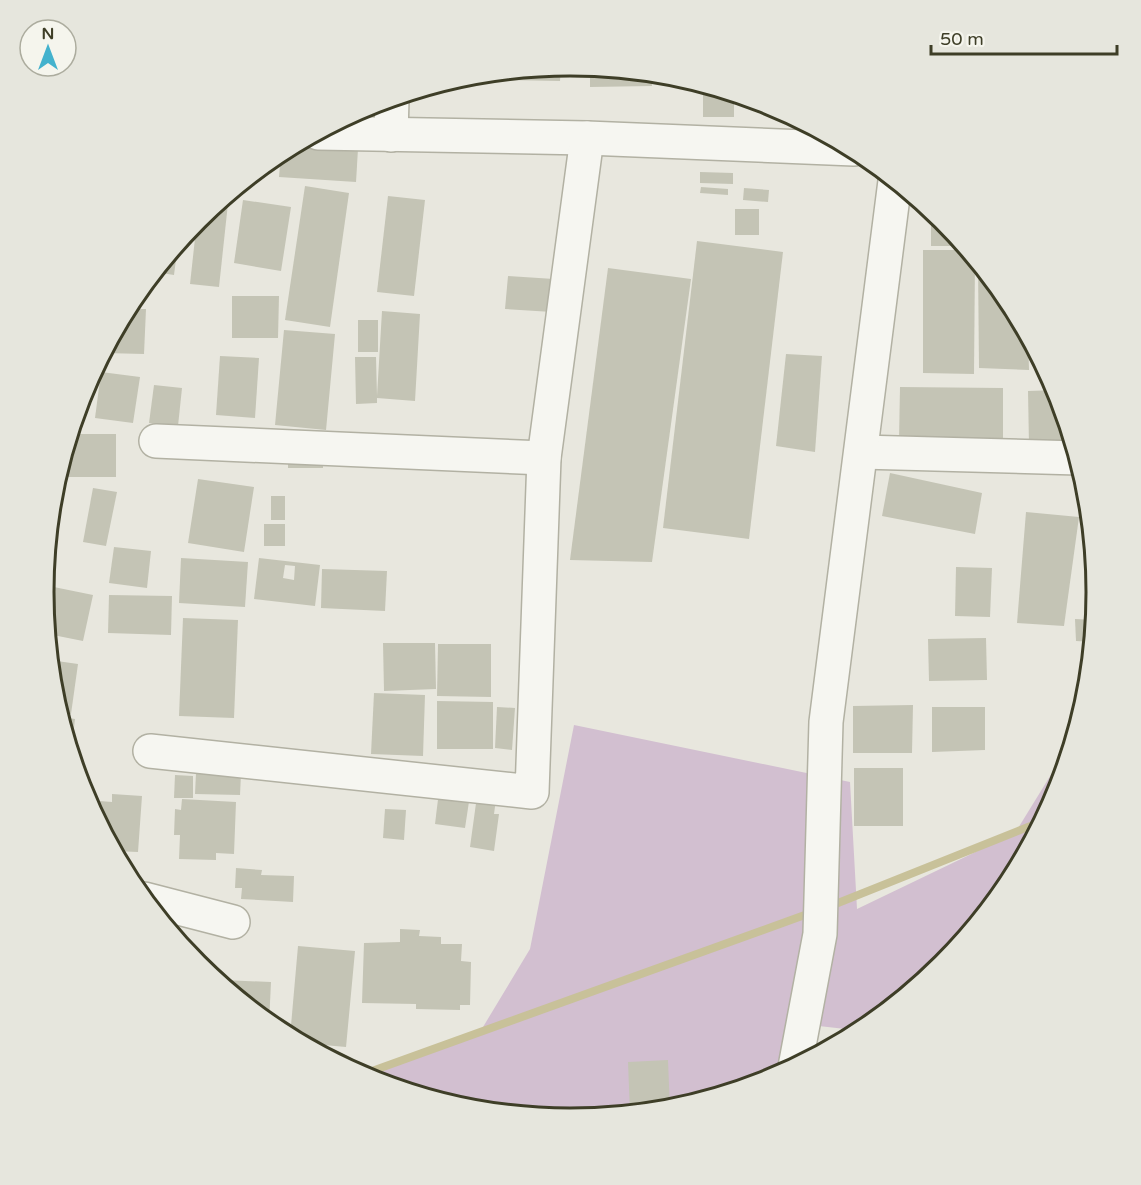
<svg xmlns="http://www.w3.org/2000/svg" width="1141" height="1185" viewBox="0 0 1141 1185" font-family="'Varela Round',sans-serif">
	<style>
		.green { fill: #d2bfd0 }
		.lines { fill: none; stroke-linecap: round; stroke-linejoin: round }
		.stream { stroke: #c8c199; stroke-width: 8 }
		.building { fill: #c4c4b5; fill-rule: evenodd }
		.minor-casing { stroke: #b2b1a3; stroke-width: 36 }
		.minor { stroke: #f6f6f1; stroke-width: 33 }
		.rim { fill: none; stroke: #3e3e27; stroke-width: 3 }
	</style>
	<rect width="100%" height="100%" fill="#e8e7de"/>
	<!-- green -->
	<path class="green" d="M 574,725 L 850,782 L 857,909 L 1015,833 L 1076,734 L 1057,794 L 1008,886 L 943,965 L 863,1031 L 810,1025 L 808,1060 L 772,1080 L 673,1109 L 570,1119 L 467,1109 L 358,1074 L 480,1032 L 530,949 Z"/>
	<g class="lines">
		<!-- stream -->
		<g class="stream">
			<path d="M 828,907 L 1043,821"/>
			<path d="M 361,1075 L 813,912"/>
		</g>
	</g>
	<!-- building -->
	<g class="building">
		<path d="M 561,66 L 560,81 L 507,80 L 507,72 Z"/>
		<path d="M 590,67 L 651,73 L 652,86 L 590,87 Z"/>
		<path d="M 482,74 L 482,82 L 449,82 L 468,76 Z"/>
		<path d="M 703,85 L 734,94 L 734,117 L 703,117 Z"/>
		<path d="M 295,145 L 358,149 L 356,182 L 279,177 L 281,153 Z"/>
		<path d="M 700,172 L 733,173 L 733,184 L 700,183 Z"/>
		<path d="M 305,186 L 349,193 L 330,327 L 285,320 Z"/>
		<path d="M 701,187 L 728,189 L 728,195 L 700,193 Z"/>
		<path d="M 744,188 L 769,190 L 768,202 L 743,200 Z"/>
		<path d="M 229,194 L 219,287 L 190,284 L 197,220 Z"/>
		<path d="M 388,196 L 425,200 L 414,296 L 377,292 Z"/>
		<path d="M 243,200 L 291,207 L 281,271 L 234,263 Z"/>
		<rect x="735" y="209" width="24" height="26"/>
		<path d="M 931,216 L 939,216 L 943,220 L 964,246 L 931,246 Z"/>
		<path d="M 697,241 L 783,252 L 749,539 L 663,528 Z"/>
		<path d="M 178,244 L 174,275 L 155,272 L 156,271 Z"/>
		<path d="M 923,250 L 968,250 L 975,259 L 974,374 L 923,373 Z"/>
		<path d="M 978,263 L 1009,300 L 1028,336 L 1029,370 L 979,368 Z"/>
		<path d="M 608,268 L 691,279 L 652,562 L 570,560 Z"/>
		<path d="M 508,276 L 554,279 L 552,312 L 505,309 Z"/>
		<path d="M 232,296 L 279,296 L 278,338 L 232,338 Z"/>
		<path d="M 127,309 L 146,309 L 144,354 L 104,353 Z"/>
		<path d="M 382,311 L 420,314 L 415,401 L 377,398 L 377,403 L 356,404 L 355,357 L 376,357 L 377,396 Z"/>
		<rect x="358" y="320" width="20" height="32"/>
		<path d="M 284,330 L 335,334 L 326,430 L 275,425 Z"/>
		<path d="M 786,354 L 822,356 L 815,452 L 776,446 Z"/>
		<path d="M 220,356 L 259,358 L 255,418 L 216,415 Z"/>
		<path d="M 101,372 L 140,377 L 133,423 L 95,418 Z"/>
		<path d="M 91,378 L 87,412 L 78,411 L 84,391 Z"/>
		<path d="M 154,385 L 182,388 L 178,426 L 149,423 Z"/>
		<path d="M 900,387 L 1003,388 L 1003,443 L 899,441 Z"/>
		<path d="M 1057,390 L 1074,444 L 1029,445 L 1028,391 Z"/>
		<path d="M 70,434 L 116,434 L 116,477 L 57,477 Z"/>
		<rect x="288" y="458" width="35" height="10"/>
		<path d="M 890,473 L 982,493 L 975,534 L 882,516 Z"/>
		<path d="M 198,479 L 254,487 L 244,552 L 188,543 Z"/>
		<path d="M 93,488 L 117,492 L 106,546 L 83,542 Z"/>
		<rect x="271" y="496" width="14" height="24"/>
		<path d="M 1026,512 L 1079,517 L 1064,626 L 1017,623 Z"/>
		<rect x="264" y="524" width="21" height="22"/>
		<path d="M 114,547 L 151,551 L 147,588 L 109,583 Z"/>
		<path d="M 181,558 L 248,562 L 245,607 L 179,603 Z"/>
		<path d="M 259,558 L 320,565 L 315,606 L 254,599 ZM 285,565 L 295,566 L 294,580 L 283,578 Z"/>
		<path d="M 956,567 L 992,568 L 990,617 L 955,616 Z"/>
		<path d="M 322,569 L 387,571 L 385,611 L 321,608 Z"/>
		<path d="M 44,585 L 93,595 L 83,641 L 48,634 Z"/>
		<path d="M 109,595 L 172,596 L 171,635 L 108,633 Z"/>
		<path d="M 183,618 L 238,620 L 234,718 L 179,716 Z"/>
		<path d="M 1075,619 L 1095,620 L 1093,642 L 1076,641 Z"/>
		<path d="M 986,638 L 987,680 L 929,681 L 928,639 Z"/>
		<path d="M 383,643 L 435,643 L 436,689 L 384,691 Z"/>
		<path d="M 438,644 L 491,644 L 491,697 L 437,696 Z"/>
		<path d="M 50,660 L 78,664 L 71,714 L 59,713 L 54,695 Z"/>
		<path d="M 374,693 L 425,695 L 423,756 L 371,754 Z"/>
		<path d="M 437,701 L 493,702 L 493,749 L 437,749 Z"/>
		<path d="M 913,705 L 912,753 L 853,753 L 853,706 Z"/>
		<path d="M 497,707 L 515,708 L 512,750 L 495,748 Z"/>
		<path d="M 932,707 L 985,707 L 985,750 L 932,752 Z"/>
		<path d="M 60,717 L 75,719 L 71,753 Z"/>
		<rect x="854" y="768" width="49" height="58"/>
		<path d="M 196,773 L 241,774 L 240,795 L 195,794 Z"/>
		<path d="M 175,775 L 193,776 L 193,798 L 174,798 Z"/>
		<path d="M 439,791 L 470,795 L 465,828 L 435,824 Z"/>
		<path d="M 112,794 L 142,796 L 138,852 L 114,851 L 87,800 L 112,802 Z"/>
		<path d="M 477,796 L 496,799 L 494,814 L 499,814 L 494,851 L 470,847 Z"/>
		<path d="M 182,799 L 236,802 L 234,854 L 216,853 L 216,860 L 179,859 L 180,835 L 174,835 L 175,809 L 181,810 Z"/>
		<path d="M 385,809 L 406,810 L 404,840 L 383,838 Z"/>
		<path d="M 236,868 L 262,870 L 261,875 L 294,876 L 293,902 L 241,899 L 242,888 L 235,888 Z"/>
		<path d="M 400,929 L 420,930 L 419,936 L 441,937 L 441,944 L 462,944 L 461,961 L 471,962 L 470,1005 L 460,1005 L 460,1010 L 416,1009 L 416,1004 L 362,1003 L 364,943 L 400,942 Z"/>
		<path d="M 298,946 L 355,951 L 346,1047 L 301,1043 L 290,1037 Z"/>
		<path d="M 223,980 L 271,982 L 269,1024 L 223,986 Z"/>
		<path d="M 668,1060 L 670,1110 L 630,1114 L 628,1062 Z"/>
	</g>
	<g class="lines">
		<defs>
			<g id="minor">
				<path d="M 318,133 L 587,138 L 854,149"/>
				<path d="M 391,135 L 392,99"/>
				<path d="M 156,441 L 544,458"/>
				<path d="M 861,452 L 1078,458"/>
				<path d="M 150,751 L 532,792 L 544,458 L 587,138"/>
				<path d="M 144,899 L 233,922"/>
				<path d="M 795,1067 L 820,934 L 826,722 L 895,181"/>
			</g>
		</defs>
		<!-- minor casing -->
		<use href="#minor" class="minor-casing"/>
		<!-- minor -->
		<use href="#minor" class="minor"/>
	</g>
	<!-- crop -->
	<path d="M0 0H1141V1185H0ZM54 592a516 516 0 1 1 1032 0a516 516 0 1 1-1032 0Z" fill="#e6e6dd" fill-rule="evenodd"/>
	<path class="rim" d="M54 592a516 516 0 1 1 1032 0a516 516 0 1 1-1032 0Z"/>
	<!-- north arrow -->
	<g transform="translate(48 48)"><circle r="28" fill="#f5f5ed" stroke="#acac9e" stroke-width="1.5"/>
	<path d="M0-4.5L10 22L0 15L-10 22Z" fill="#43b2cd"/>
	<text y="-9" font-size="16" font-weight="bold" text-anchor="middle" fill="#3e3e27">N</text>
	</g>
	<!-- scale -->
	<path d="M931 45v9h186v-9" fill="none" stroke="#3e3e27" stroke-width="3"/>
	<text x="940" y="45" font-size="18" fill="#3e3e27" stroke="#f5f5ed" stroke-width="4.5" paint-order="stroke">50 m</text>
</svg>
